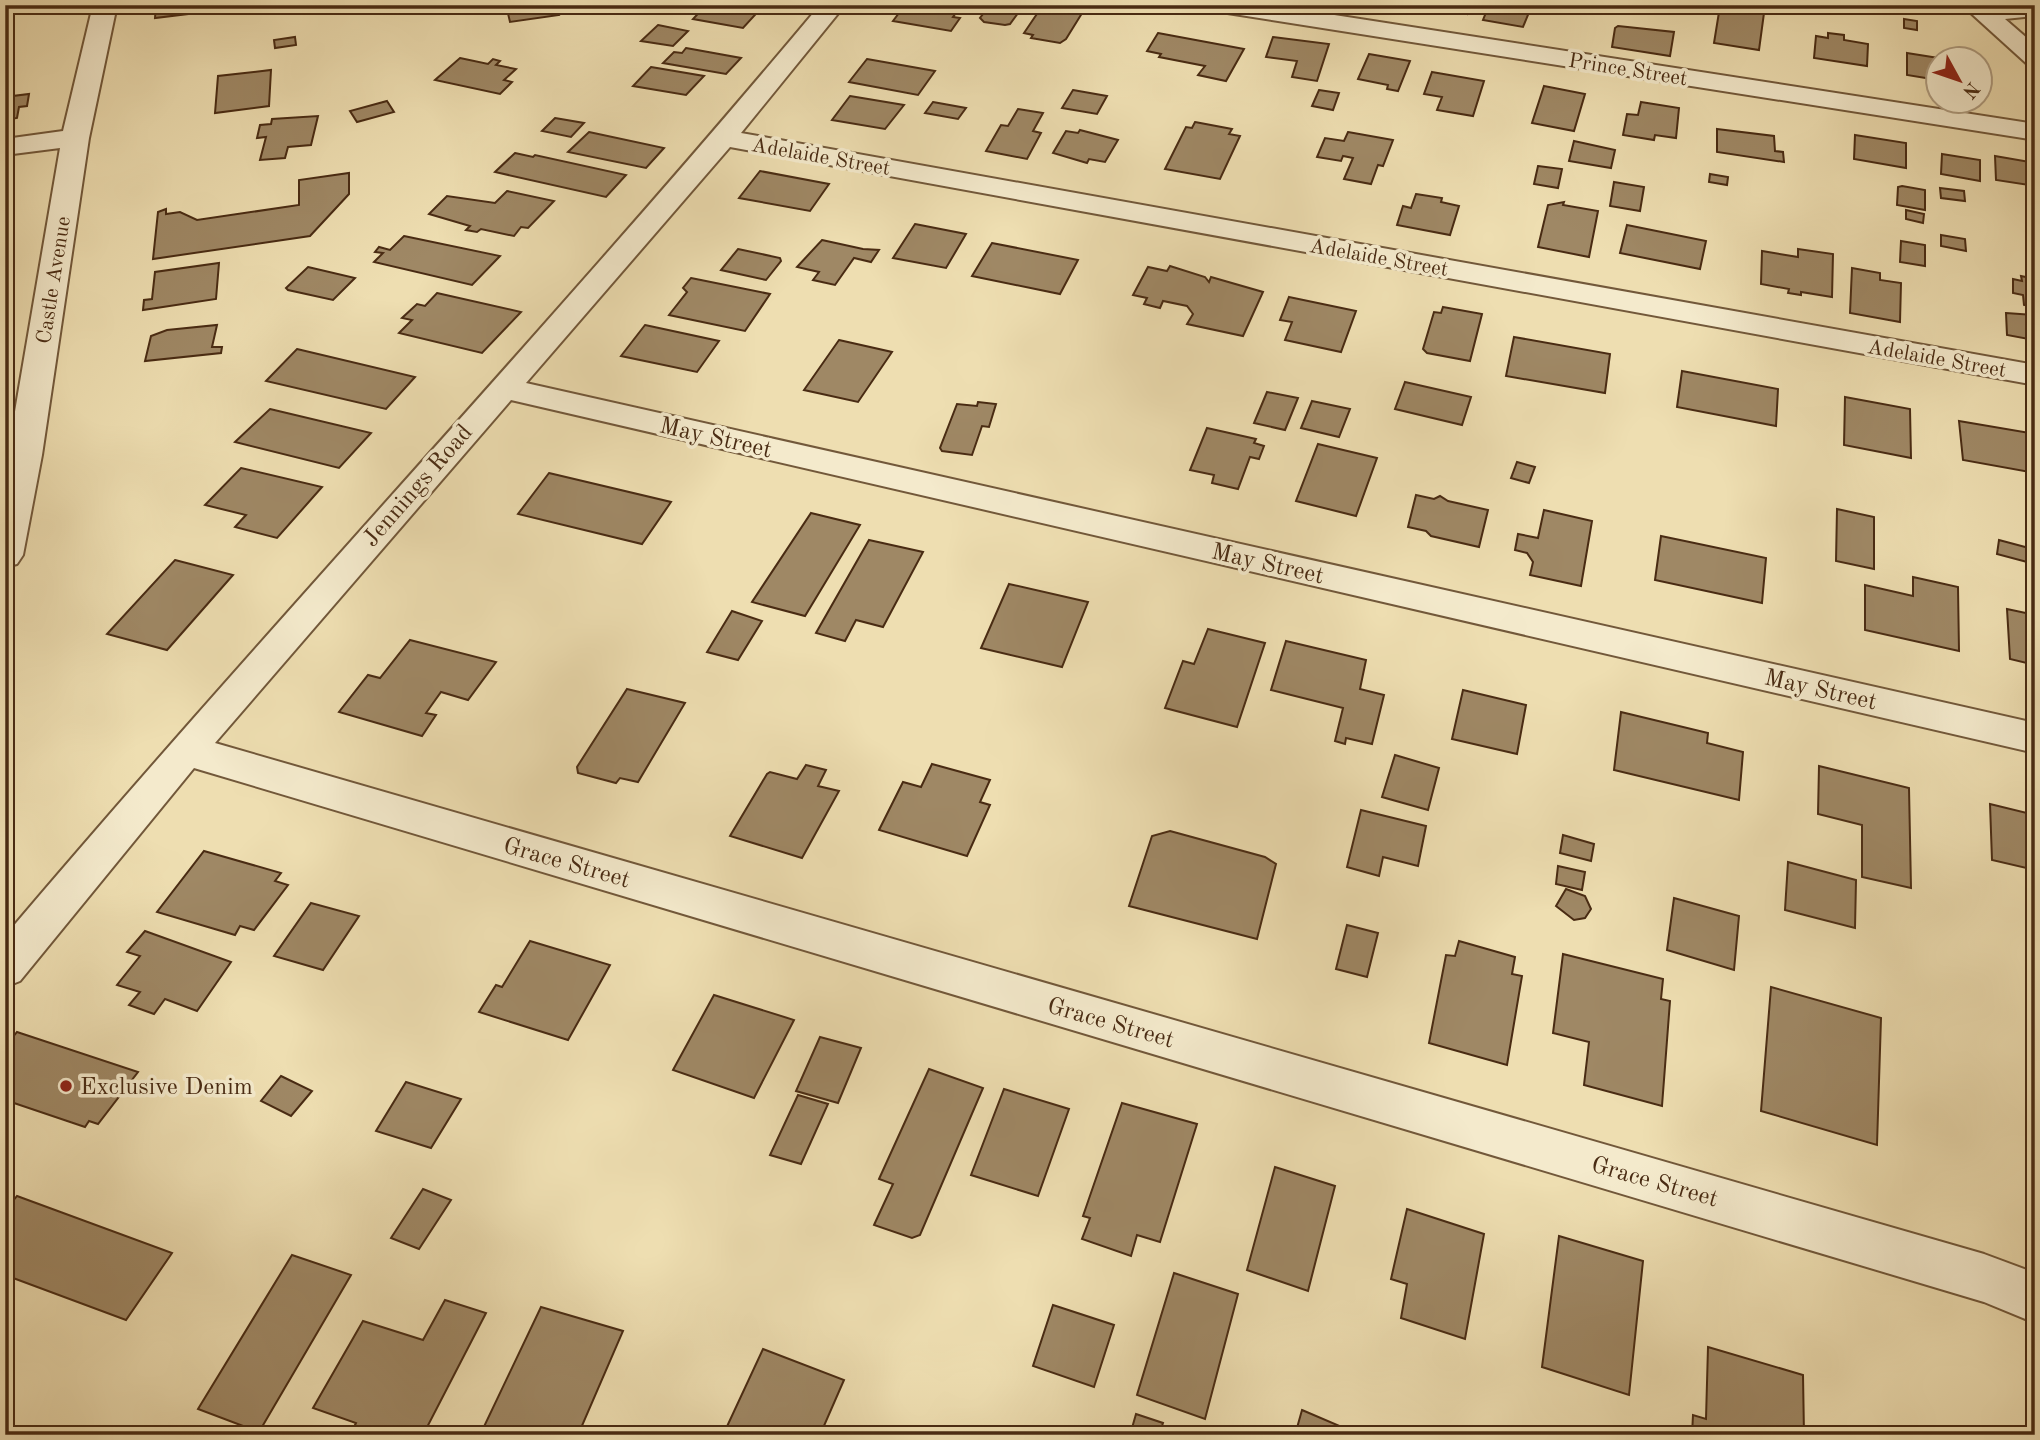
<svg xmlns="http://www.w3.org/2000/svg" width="2040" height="1440" viewBox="0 0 2040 1440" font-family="'Old Standard TT',serif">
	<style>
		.building { fill: #9f8865; stroke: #492b13; stroke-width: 2 }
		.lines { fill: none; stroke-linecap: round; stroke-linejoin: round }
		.minor-casing { stroke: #72583a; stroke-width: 4 }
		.minor { fill: #f4eacc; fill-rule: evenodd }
		.poi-dot { fill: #8f2418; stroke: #f4eacc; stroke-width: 2.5 }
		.labels { text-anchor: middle; stroke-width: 7; stroke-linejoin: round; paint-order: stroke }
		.far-street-label { font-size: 21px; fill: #492b13; stroke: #f4eacc }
		.street-label { font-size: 24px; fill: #492b13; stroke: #f4eacc }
		.poi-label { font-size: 24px; fill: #492b13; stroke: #f4eacc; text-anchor: start }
	</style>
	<rect width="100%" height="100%" fill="#eedeb1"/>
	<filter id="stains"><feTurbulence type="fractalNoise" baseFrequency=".00286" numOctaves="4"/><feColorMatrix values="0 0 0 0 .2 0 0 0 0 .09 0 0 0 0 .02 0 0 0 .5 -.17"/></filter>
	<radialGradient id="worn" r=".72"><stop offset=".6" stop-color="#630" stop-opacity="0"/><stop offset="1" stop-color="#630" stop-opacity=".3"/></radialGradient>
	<!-- building -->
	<g class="building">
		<path d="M 5,5 L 37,5 L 35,11 L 5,14 Z"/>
		<path d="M 156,5 L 238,5 L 237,8 L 155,18 Z"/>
		<path d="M 506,5 L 556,5 L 559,15 L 510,22 Z"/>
		<path d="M 706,5 L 764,5 L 743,28 L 693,19 Z"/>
		<path d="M 905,5 L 971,5 L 961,6 L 953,17 L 960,18 L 951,31 L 893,21 Z"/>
		<path d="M 990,5 L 1024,5 L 1010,24 L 1005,25 L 984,22 L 980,18 Z"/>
		<path d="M 1043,5 L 1061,5 L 1084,10 L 1066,39 L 1060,43 L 1031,38 L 1033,35 L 1024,33 Z"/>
		<path d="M 1422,5 L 1470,5 L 1467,14 Z"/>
		<path d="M 1489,5 L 1532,5 L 1523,27 L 1483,20 Z"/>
		<path d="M 1862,5 L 1908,5 L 1908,12 Z"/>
		<path d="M 1720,6 L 1764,13 L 1759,50 L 1714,43 Z"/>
		<path d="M 1904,19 L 1917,21 L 1917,30 L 1904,28 Z"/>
		<path d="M 658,25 L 688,31 L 673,46 L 641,41 Z"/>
		<path d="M 1618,26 L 1674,32 L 1670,56 L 1612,47 L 1615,28 Z"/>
		<path d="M 1158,33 L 1244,49 L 1226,81 L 1198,75 L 1205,66 L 1159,57 L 1161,54 L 1147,51 Z"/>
		<path d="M 1828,33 L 1844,35 L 1844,40 L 1868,44 L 1867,66 L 1814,58 L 1816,36 L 1828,38 Z"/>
		<path d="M 295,37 L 296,45 L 275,48 L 274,40 Z"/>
		<path d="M 1273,37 L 1329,44 L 1317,81 L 1292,77 L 1297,61 L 1266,57 Z"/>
		<path d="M 686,48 L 741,58 L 726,74 L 663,63 L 674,52 L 682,53 Z"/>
		<path d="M 1907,53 L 1951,60 L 1938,60 L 1938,80 L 1907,75 Z"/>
		<path d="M 1369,54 L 1410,61 L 1398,91 L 1387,89 L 1388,85 L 1358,79 Z"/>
		<path d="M 460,58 L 488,64 L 493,59 L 500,61 L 496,65 L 516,69 L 504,80 L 512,82 L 500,94 L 435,80 Z"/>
		<path d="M 867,59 L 935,71 L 918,95 L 849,82 Z"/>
		<path d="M 651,67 L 704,76 L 686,95 L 633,86 Z"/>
		<path d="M 271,70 L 269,106 L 215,113 L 218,76 Z"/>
		<path d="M 1432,72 L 1484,81 L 1473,116 L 1437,110 L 1442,97 L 1424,94 Z"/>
		<path d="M 1544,86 L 1585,94 L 1574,131 L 1532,123 Z"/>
		<path d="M 1073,90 L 1107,96 L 1097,114 L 1062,108 Z"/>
		<path d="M 1319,90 L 1339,93 L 1333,110 L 1312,106 Z"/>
		<path d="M 29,94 L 27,106 L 19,107 L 17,118 L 5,120 L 5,97 Z"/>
		<path d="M 850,96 L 904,105 L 885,129 L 832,120 Z"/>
		<path d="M 387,101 L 394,112 L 357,122 L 350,111 Z"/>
		<path d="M 933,102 L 966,108 L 958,119 L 925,113 Z"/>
		<path d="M 1641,102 L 1679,108 L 1676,138 L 1655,135 L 1654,140 L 1623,135 L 1627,114 L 1638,115 Z"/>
		<path d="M 1018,109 L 1043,113 L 1033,131 L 1041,133 L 1027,159 L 986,151 L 1001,125 L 1008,126 Z"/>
		<path d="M 318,116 L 311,145 L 288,147 L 285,158 L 260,160 L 266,137 L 257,138 L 260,125 L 271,124 L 272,119 Z"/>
		<path d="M 555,118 L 584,123 L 571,137 L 542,131 Z"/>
		<path d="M 1195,122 L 1232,129 L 1229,134 L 1240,136 L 1220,179 L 1165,169 L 1186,127 L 1192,128 Z"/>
		<path d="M 1717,129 L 1774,136 L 1775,151 L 1783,152 L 1784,162 L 1717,152 Z"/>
		<path d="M 1080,130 L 1118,140 L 1105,162 L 1089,159 L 1087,163 L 1053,153 L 1066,131 L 1078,133 Z"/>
		<path d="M 589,132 L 664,148 L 646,168 L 568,152 Z"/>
		<path d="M 1348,132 L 1393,140 L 1383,166 L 1378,165 L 1371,184 L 1344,179 L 1353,158 L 1343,156 L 1341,161 L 1317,157 L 1325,138 L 1344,141 Z"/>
		<path d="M 1855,135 L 1906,143 L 1906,168 L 1854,159 Z"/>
		<path d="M 1574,141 L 1615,150 L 1611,168 L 1569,161 Z"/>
		<path d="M 515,153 L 533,157 L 535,155 L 626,175 L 606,197 L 495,172 Z"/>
		<path d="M 1942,154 L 1980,160 L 1980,181 L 1941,174 Z"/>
		<path d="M 1995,156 L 2035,163 L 2035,186 L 1996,180 Z"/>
		<path d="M 1538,166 L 1562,169 L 1558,188 L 1534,184 Z"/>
		<path d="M 760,171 L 829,184 L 810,211 L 739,198 Z"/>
		<path d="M 349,173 L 349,194 L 310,236 L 153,259 L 158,212 L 166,209 L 166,214 L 180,212 L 197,220 L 299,205 L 299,180 Z"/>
		<path d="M 1710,174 L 1728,177 L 1727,185 L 1709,182 Z"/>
		<path d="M 1614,182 L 1644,187 L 1640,211 L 1610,206 Z"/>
		<path d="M 1902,186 L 1925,190 L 1925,210 L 1897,205 L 1898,187 Z"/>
		<path d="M 1940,188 L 1964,191 L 1965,201 L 1941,198 Z"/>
		<path d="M 507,191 L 554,201 L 528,228 L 521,227 L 514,236 L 481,229 L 477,232 L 466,230 L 470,226 L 429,214 L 447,196 L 495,203 Z"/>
		<path d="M 1416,194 L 1442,198 L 1441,202 L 1459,206 L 1450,235 L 1397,225 L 1403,206 L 1411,208 Z"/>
		<path d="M 1564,202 L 1563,205 L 1598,211 L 1589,257 L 1538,247 L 1548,205 Z"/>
		<path d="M 1906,210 L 1924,214 L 1923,223 L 1906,219 Z"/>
		<path d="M 915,224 L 966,234 L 946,268 L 893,258 Z"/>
		<path d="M 1627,225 L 1706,241 L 1700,269 L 1620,253 Z"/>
		<path d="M 1941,235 L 1965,239 L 1966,251 L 1941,246 Z"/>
		<path d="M 404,236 L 500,256 L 472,285 L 374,262 L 383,253 L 375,252 L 379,247 L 390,250 Z"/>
		<path d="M 822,240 L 863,249 L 879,250 L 871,262 L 854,258 L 835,285 L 813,280 L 819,272 L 797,267 Z"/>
		<path d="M 1901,241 L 1925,245 L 1925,266 L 1900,262 Z"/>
		<path d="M 992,243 L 1078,260 L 1060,294 L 972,276 Z"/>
		<path d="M 738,249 L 780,258 L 781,261 L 766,280 L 721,270 Z"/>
		<path d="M 1798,249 L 1833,254 L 1832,297 L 1801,292 L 1801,295 L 1788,293 L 1789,289 L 1761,284 L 1762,251 L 1798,257 Z"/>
		<path d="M 219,263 L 216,299 L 143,310 L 144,300 L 152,299 L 155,272 Z"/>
		<path d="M 1170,266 L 1205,277 L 1209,282 L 1211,277 L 1263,292 L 1243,336 L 1187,324 L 1193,314 L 1187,306 L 1163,301 L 1160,308 L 1144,304 L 1147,298 L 1133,295 L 1148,267 L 1167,271 Z"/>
		<path d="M 308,267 L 355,278 L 333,300 L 288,290 L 286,288 Z"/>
		<path d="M 1852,268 L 1880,273 L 1880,280 L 1901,283 L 1900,322 L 1850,313 Z"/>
		<path d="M 2021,276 L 2035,279 L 2035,307 L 2024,305 L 2023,295 L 2013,293 L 2013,279 L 2022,281 Z"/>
		<path d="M 691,278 L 770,294 L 745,331 L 669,315 L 687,292 L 683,288 Z"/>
		<path d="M 437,293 L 521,312 L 482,353 L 399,333 L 412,320 L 402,318 L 417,304 L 425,306 Z"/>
		<path d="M 1289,297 L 1356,311 L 1341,352 L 1285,340 L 1292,322 L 1280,320 Z"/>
		<path d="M 1443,307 L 1482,314 L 1470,361 L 1427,353 L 1423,349 L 1434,312 L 1441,313 Z"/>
		<path d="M 2006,313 L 2035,315 L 2035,347 L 2029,346 L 2029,339 L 2007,335 Z"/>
		<path d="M 217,325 L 212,347 L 222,347 L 221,353 L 145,361 L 151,336 L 167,330 Z"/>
		<path d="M 645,325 L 719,341 L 697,372 L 621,356 Z"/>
		<path d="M 1514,337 L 1610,354 L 1605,393 L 1506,376 Z"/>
		<path d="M 839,340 L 892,352 L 858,402 L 804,390 Z"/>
		<path d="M 297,349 L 415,377 L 386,409 L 266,381 Z"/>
		<path d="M 1682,371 L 1778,389 L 1776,426 L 1677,407 Z"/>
		<path d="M 1405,382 L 1471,397 L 1462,425 L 1395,409 Z"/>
		<path d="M 1267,392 L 1298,398 L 1285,430 L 1254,423 Z"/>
		<path d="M 1845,397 L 1910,409 L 1911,458 L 1844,445 Z"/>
		<path d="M 1312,401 L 1350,409 L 1339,437 L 1301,428 Z"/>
		<path d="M 978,402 L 996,404 L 989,427 L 982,426 L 972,455 L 942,451 L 940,448 L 957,404 L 977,406 Z"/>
		<path d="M 270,409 L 371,433 L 339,468 L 235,442 Z"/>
		<path d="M 1959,421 L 2035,434 L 2035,473 L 1963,460 Z"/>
		<path d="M 1207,428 L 1256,439 L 1254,443 L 1264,446 L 1259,459 L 1250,457 L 1238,489 L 1212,483 L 1214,475 L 1190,470 Z"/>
		<path d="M 1318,444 L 1377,458 L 1356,516 L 1296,501 Z"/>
		<path d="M 1517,462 L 1535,467 L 1529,483 L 1511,478 Z"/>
		<path d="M 241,468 L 322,487 L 277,538 L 235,527 L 246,515 L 205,505 Z"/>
		<path d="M 549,473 L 671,502 L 642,544 L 518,514 Z"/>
		<path d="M 1416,495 L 1434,499 L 1440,496 L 1448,501 L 1488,510 L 1479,547 L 1431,536 L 1426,531 L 1408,527 Z"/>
		<path d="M 1837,509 L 1874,517 L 1874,569 L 1836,561 Z"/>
		<path d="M 1544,510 L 1592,521 L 1581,586 L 1530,575 L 1533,562 L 1527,553 L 1515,550 L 1518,534 L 1538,538 Z"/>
		<path d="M 811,513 L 860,525 L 805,616 L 752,602 Z"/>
		<path d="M 1661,536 L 1766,558 L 1762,603 L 1655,580 Z"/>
		<path d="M 869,540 L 923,552 L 883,627 L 856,620 L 845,641 L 816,633 Z"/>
		<path d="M 1999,540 L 2029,548 L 2027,562 L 1997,554 Z"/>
		<path d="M 175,560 L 233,575 L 167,650 L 107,634 Z"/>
		<path d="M 1913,577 L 1958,587 L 1959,651 L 1865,630 L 1865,585 L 1913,596 Z"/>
		<path d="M 1009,584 L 1088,602 L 1062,667 L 981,648 Z"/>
		<path d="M 2007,609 L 2035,615 L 2035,665 L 2010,659 Z"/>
		<path d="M 732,611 L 762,621 L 738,660 L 707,652 Z"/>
		<path d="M 1208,629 L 1265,643 L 1237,727 L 1165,708 L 1183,661 L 1194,664 Z"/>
		<path d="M 410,640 L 496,662 L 468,700 L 441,692 L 426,713 L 436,715 L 422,736 L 339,712 L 368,675 L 380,678 Z"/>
		<path d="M 1286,641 L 1366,660 L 1360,689 L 1384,695 L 1372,744 L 1346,738 L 1345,744 L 1335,741 L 1343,708 L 1271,690 Z"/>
		<path d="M 627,689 L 685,703 L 638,782 L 620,778 L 616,783 L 578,773 L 577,767 Z"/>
		<path d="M 1463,690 L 1526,705 L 1517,754 L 1452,739 Z"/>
		<path d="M 1621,712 L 1708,733 L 1707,743 L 1743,752 L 1739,800 L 1614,770 Z"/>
		<path d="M 1395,755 L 1439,768 L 1428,810 L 1382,797 Z"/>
		<path d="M 932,764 L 990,780 L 980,802 L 990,805 L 967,856 L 879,830 L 903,782 L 921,787 Z"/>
		<path d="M 806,765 L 826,770 L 818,786 L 839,791 L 802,858 L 730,836 L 767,774 L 770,772 L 797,779 Z"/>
		<path d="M 1819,766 L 1909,788 L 1911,888 L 1862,877 L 1862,825 L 1818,814 Z"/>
		<path d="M 1990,804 L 2035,815 L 2035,870 L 1992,860 Z"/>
		<path d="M 1361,810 L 1426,826 L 1418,866 L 1383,857 L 1379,876 L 1347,867 Z"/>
		<path d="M 1170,831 L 1265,857 L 1276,864 L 1257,939 L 1129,906 L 1152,836 Z"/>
		<path d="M 1563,835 L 1594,844 L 1591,861 L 1560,853 Z"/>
		<path d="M 204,851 L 281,873 L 275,881 L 288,885 L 254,930 L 240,926 L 235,935 L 157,912 Z"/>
		<path d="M 1788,862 L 1856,880 L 1855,928 L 1785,910 Z"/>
		<path d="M 1558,866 L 1585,872 L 1582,890 L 1556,884 Z"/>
		<path d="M 1566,889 L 1585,896 L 1591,909 L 1585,918 L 1574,920 L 1556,906 Z"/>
		<path d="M 1674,898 L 1739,916 L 1734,970 L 1667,950 Z"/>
		<path d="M 311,903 L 359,916 L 323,970 L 274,956 Z"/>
		<path d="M 1347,925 L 1378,933 L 1367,977 L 1336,969 Z"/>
		<path d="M 145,931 L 231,962 L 197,1011 L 165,999 L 154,1014 L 129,1005 L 140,992 L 117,985 L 140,956 L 127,952 Z"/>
		<path d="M 530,941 L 610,965 L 568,1040 L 479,1012 L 496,985 L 502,987 Z"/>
		<path d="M 1459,941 L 1515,957 L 1512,974 L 1522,976 L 1507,1065 L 1429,1043 L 1446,955 L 1455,956 Z"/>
		<path d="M 1563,954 L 1663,979 L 1661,999 L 1670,1001 L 1662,1106 L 1584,1085 L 1589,1042 L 1553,1033 Z"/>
		<path d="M 1771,987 L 1881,1018 L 1877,1145 L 1761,1111 Z"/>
		<path d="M 714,995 L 794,1020 L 754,1098 L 673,1070 Z"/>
		<path d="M 17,1032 L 138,1072 L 98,1124 L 89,1121 L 85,1127 L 5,1100 L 5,1047 Z"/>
		<path d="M 820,1037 L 861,1048 L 838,1103 L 796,1091 Z"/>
		<path d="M 929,1069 L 983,1088 L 920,1235 L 912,1238 L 874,1225 L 893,1184 L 879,1179 Z"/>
		<path d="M 281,1076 L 312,1091 L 291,1116 L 261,1101 Z"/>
		<path d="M 406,1082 L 461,1099 L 431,1148 L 376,1131 Z"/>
		<path d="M 1004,1089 L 1069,1109 L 1038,1196 L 971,1175 Z"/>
		<path d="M 798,1095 L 828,1104 L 801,1164 L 770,1155 Z"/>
		<path d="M 1122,1103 L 1197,1124 L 1160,1242 L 1137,1235 L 1131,1256 L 1082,1239 L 1090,1218 L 1083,1216 Z"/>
		<path d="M 1275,1167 L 1335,1186 L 1308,1291 L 1247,1270 Z"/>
		<path d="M 423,1189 L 451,1200 L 419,1249 L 391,1238 Z"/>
		<path d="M 17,1196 L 172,1253 L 126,1320 L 5,1275 L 5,1211 Z"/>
		<path d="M 1407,1209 L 1484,1234 L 1465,1339 L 1401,1318 L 1407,1284 L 1391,1279 Z"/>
		<path d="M 1559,1236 L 1643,1261 L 1629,1395 L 1542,1367 Z"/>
		<path d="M 292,1255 L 351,1275 L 259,1432 L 198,1409 Z"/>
		<path d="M 1174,1273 L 1238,1294 L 1205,1419 L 1137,1395 Z"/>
		<path d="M 445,1300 L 486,1313 L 423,1435 L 389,1435 L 374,1430 L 372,1435 L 350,1435 L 356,1423 L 313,1408 L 363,1321 L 423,1340 Z"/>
		<path d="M 1053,1305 L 1114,1325 L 1094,1387 L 1033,1366 Z"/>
		<path d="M 541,1307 L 623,1331 L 578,1435 L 480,1435 Z"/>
		<path d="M 1708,1347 L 1803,1375 L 1804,1435 L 1692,1435 L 1693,1415 L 1706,1419 Z"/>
		<path d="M 763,1349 L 844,1380 L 820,1435 L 723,1435 Z"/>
		<path d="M 1302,1410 L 1342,1427 L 1340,1435 L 1295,1435 Z"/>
		<path d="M 1136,1414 L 1163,1423 L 1159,1435 L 1130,1435 Z"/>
	</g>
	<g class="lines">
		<defs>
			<g id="minor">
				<path d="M 93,5 L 117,5 L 89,138 L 42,455 L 23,555 L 17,564 L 5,567 L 5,470 L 60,148 L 5,155 L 5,139 L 63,131 Z"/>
				<path d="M 820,5 L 845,5 L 741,133 L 2035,365 L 2035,385 L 730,147 L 526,383 L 2035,723 L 2035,753 L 511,400 L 215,743 L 1984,1254 L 2035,1273 L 2035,1323 L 1984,1302 L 194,768 L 20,981 L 5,987 L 5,936 C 272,621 555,322 820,5 Z"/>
				<path d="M 1209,5 L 1270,5 L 2035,124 L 2035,140 L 1221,12 L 1212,10 Z"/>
				<path d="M 1962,5 L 2035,5 L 2035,16 L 2005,19 L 2035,45 L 2035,66 L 2026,63 Z"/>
			</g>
		</defs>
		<!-- minor casing -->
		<use href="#minor" class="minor-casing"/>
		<!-- minor -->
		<use href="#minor" class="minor"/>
	</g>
	<!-- markers -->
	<circle class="poi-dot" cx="66" cy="1086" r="7"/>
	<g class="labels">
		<!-- far-street labels -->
		<g class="far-street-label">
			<text transform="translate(1628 69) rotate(9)" y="7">Prince Street</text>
			<text transform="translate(821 156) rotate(10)" y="7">Adelaide Street</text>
			<text transform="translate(1379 257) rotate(10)" y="7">Adelaide Street</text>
			<text transform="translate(53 280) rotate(-81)" y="7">Castle Avenue</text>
			<text transform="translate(1937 358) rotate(10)" y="7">Adelaide Street</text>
		</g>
		<!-- street labels -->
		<g class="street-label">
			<text transform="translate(716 437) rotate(13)" y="8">May Street</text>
			<text transform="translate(417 485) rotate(-49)" y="8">Jennings Road</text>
			<text transform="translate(1268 563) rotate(13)" y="8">May Street</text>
			<text transform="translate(1821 689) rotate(13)" y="8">May Street</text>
			<text transform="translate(567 862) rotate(16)" y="8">Grace Street</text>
			<text transform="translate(1111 1022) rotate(16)" y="8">Grace Street</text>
			<text transform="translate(1655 1181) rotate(16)" y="8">Grace Street</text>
		</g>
		<!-- poi labels -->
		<g class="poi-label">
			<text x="80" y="1094">Exclusive Denim</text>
		</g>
	</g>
	<!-- margin -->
	<rect width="2040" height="1440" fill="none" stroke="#eedeb1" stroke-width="28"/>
	<rect x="7" y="7" width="2026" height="1426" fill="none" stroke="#492b13" stroke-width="3.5"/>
	<rect x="14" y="14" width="2012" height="1412" fill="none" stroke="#492b13" stroke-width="2"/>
	<!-- north arrow -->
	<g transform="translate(1959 80) rotate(130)"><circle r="33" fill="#f4eacc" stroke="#b09e82" stroke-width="2"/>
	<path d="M0-5L12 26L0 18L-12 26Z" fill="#8f2418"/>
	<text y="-10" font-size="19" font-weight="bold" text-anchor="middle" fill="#492b13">N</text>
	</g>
	<rect width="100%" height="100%" filter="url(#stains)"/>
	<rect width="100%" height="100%" fill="url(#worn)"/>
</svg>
